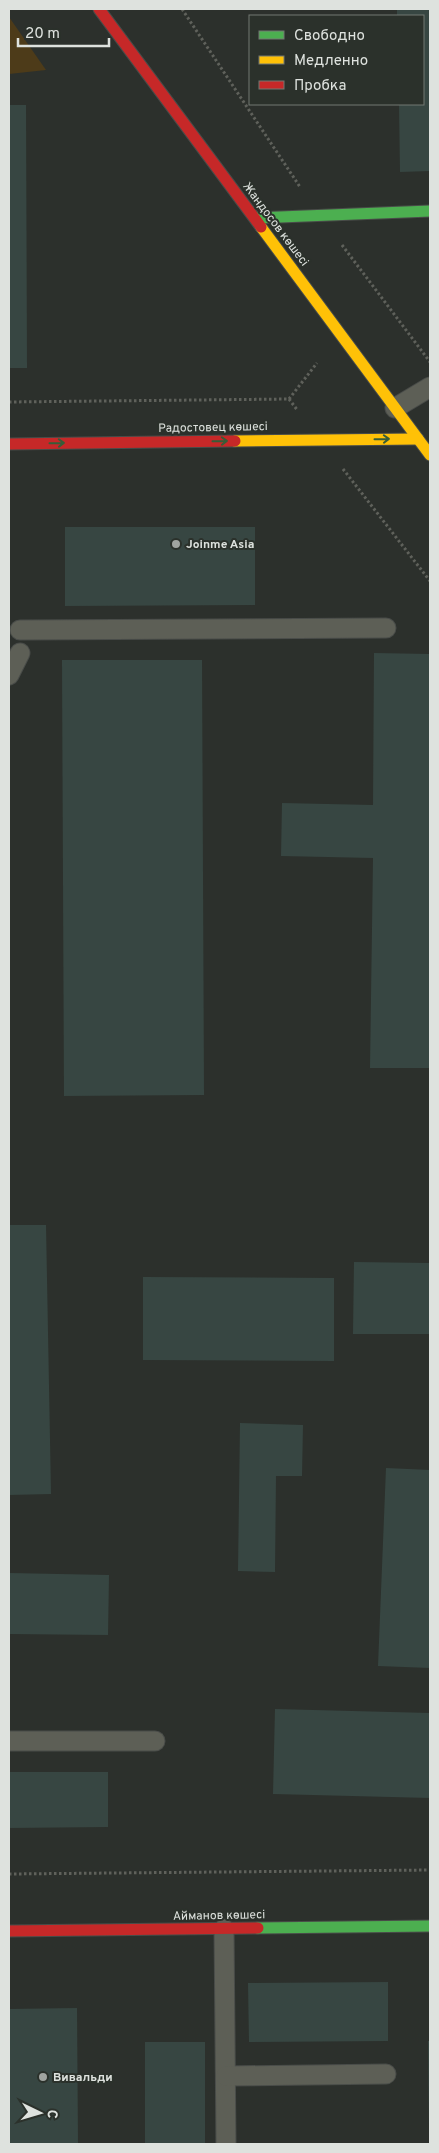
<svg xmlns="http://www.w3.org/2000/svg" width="439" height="2153" viewBox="0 0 439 2153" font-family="Overpass,sans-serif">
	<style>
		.green { fill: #4d3b19 }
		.building { fill: #374642 }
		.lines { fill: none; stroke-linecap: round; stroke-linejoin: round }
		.lane-casing { stroke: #494c49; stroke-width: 21 }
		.fast-casing { stroke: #494c49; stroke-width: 13 }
		.slow-casing { stroke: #494c49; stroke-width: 13 }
		.jam-casing { stroke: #494c49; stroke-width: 13 }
		.path { stroke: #5f615b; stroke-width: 3; stroke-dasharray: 2.5 2.5; stroke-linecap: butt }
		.lane { stroke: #5d5f56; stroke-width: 19 }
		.fast { stroke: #4caf50; stroke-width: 11 }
		.slow { stroke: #ffc107; stroke-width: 11 }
		.jam { stroke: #c62828; stroke-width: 11 }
		.oneway { stroke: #375d38 }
		.poi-dot { fill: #a0a4a0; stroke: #2b312b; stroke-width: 2 }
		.labels { text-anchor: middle; stroke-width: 4; stroke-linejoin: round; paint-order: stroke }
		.street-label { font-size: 12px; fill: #dee2de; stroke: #2b312b }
		.poi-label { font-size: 12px; font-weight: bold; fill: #dee2de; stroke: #2b312b; text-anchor: start }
	</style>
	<rect width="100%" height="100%" fill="#2c302c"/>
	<!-- green -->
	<path class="green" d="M 9,17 L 46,70 L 9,74 Z"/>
	<!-- building -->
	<g class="building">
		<path d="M 397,9 L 430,9 L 430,171 L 400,172 L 399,104 L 423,104 L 423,16 L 397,16 Z"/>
		<path d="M 9,105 L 26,105 L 27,368 L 9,368 Z"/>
		<path d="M 65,527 L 255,527 L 255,605 L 65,606 Z"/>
		<path d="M 374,653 L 430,654 L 430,1068 L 370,1068 L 373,858 L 281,856 L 282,803 L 373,805 Z"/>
		<path d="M 62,660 L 202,660 L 204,1095 L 64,1096 Z"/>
		<path d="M 9,1225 L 46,1225 L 51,1494 L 9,1495 Z"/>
		<path d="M 354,1262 L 430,1263 L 430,1334 L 353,1334 Z"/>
		<path d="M 143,1277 L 334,1278 L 334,1361 L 143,1360 Z"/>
		<path d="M 240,1423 L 303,1425 L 302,1476 L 276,1476 L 275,1572 L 238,1571 Z"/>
		<path d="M 386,1468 L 430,1470 L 430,1668 L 378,1666 Z"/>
		<path d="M 9,1573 L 109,1575 L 108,1635 L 9,1634 Z"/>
		<path d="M 275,1709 L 430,1713 L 430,1798 L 273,1794 Z"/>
		<path d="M 9,1772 L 108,1772 L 108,1827 L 9,1828 Z"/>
		<path d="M 388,1982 L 388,2041 L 249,2042 L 248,1983 Z"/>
		<path d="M 77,2008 L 78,2144 L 9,2144 L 9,2009 Z"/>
		<path d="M 428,2041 L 430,2041 L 430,2126 L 429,2126 Z"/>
		<rect x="145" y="2042" width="60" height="102"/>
	</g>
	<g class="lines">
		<defs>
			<g id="lane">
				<path d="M 395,408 L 430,387"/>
				<path d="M 20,630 L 386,628"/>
				<path d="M 9,675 L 20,653"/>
				<path d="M 9,1741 L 155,1741"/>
				<path d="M 224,1929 L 226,2144"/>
				<path d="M 226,2076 L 386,2074"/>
			</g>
			<g id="fast">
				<path d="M 255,218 L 430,211"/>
				<path d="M 258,1928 L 430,1926"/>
			</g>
			<g id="slow">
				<path d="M 261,227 L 430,455"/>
				<path d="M 235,441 L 418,439"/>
			</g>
			<g id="jam">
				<path d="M 99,9 L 261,227"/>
				<path d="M 9,444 L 235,441"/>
				<path d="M 9,1931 L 258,1928"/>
			</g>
		</defs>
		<!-- lane casing -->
		<use href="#lane" class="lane-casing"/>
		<!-- fast casing -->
		<use href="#fast" class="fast-casing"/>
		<!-- slow casing -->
		<use href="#slow" class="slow-casing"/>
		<!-- jam casing -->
		<use href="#jam" class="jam-casing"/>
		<!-- path -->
		<g class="path">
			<path d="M 182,9 L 300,187"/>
			<path d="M 342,245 L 430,362"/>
			<path d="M 289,399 L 298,411"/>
			<path d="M 289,399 L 317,363"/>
			<path d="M 9,402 L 289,399"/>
			<path d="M 343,469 L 430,581"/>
			<path d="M 9,1874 L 430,1870"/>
		</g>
		<!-- lane -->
		<use href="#lane" class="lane"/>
		<!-- fast -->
		<use href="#fast" class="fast"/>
		<!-- slow -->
		<use href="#slow" class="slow"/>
		<!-- jam -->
		<use href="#jam" class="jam"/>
	</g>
	<!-- one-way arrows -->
	<defs><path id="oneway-shaft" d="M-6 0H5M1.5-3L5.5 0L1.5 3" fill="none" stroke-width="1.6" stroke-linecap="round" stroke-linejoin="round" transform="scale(1.25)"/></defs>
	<g class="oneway">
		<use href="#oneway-shaft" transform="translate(382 439) rotate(-1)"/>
		<use href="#oneway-shaft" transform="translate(220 441) rotate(-1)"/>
		<use href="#oneway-shaft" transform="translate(57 443) rotate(-1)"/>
	</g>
	<!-- markers -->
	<g class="poi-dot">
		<circle cx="176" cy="544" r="5"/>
		<circle cx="43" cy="2077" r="5"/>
	</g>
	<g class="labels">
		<!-- street labels -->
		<g class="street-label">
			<text transform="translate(276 224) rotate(53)" y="4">Жандосов көшесі</text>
			<text transform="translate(213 427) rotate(-1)" y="4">Радостовец көшесі</text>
			<text transform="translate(219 1915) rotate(-1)" y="4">Айманов көшесі</text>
		</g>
		<!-- poi labels -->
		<g class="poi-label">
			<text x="186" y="548">Joinme Asia</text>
			<text x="53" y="2081">Вивальди</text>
		</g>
	</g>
	<!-- border -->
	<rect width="439" height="2153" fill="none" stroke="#dee2de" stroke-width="20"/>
	<!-- legend -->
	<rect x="249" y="15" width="175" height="90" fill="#2b312b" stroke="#737873"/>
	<rect x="259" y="31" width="25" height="8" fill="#4caf50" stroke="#737873"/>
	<text x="294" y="40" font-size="15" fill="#dee2de">Свободно</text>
	<rect x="259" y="56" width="25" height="8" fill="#ffc107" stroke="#737873"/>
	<text x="294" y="65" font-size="15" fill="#dee2de">Медленно</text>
	<rect x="259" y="81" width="25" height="8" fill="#c62828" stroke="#737873"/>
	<text x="294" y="90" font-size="15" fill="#dee2de">Пробка</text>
	<!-- north arrow -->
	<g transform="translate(40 2113) rotate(95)" stroke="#2b312b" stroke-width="4" paint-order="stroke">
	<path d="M0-4L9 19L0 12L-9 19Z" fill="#dee2de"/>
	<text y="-8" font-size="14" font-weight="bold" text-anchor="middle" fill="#dee2de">С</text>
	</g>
	<!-- scale -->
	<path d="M18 38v8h91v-8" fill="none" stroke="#dee2de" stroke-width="2.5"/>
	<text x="25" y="38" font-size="15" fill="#dee2de" stroke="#2b312b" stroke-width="4" paint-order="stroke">20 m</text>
</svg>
